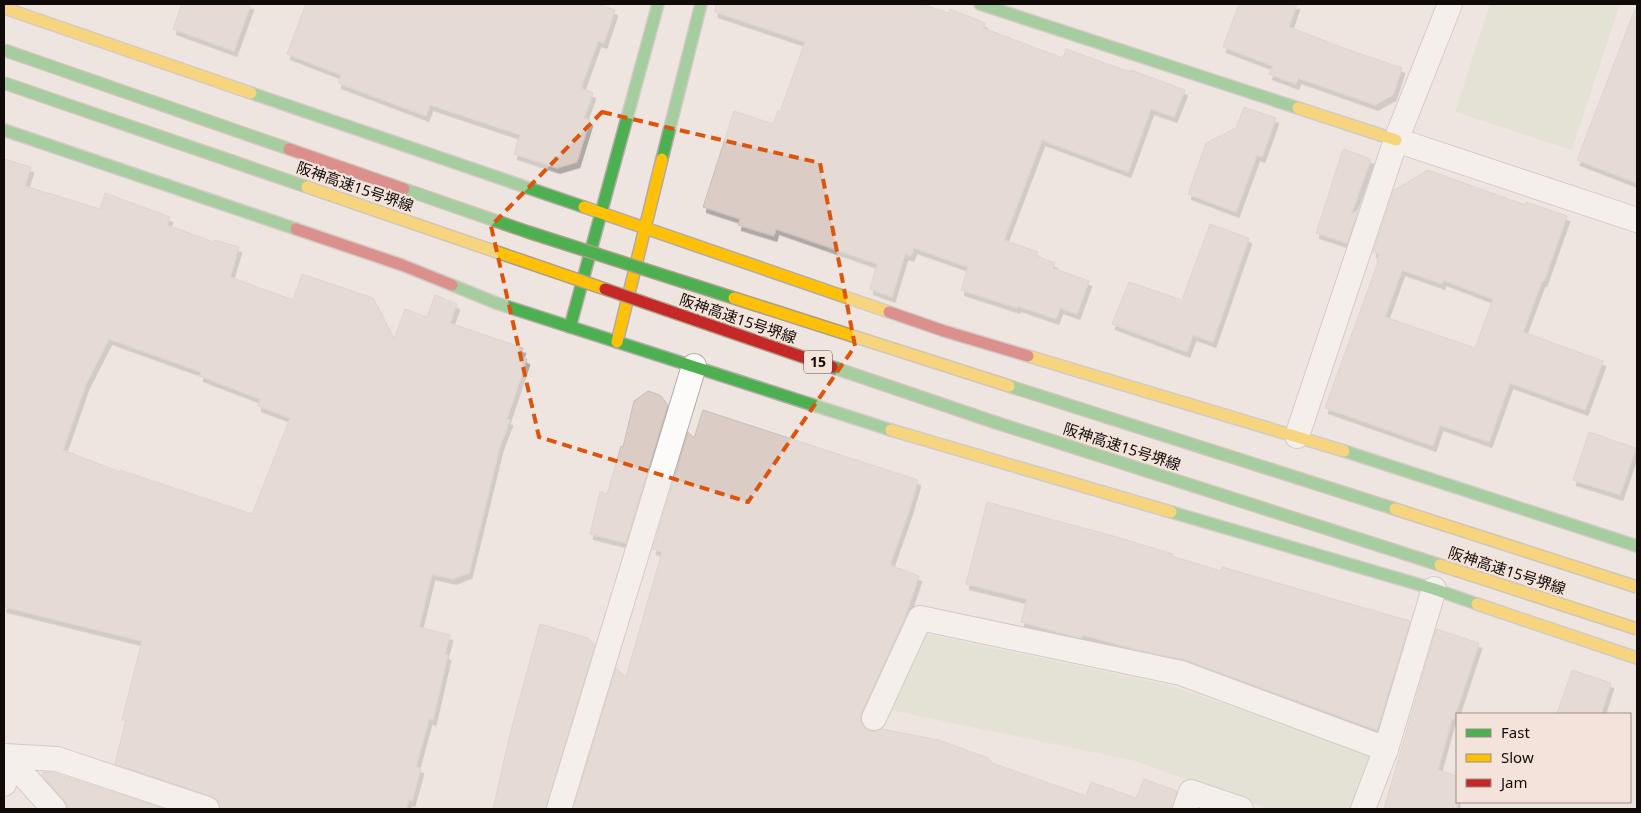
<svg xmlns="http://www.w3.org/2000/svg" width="1641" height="813" viewBox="0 0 1641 813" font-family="'Noto Sans','Noto Sans JP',sans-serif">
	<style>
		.green { fill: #d4dec8 }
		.building { fill: #dbcdc5; stroke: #c6c0bc; fill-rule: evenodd; filter: url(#shadow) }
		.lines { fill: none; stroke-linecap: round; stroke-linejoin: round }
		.street-casing { stroke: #b2aba7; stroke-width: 26 }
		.fast-casing { stroke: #b2aba7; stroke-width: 14 }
		.slow-casing { stroke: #b2aba7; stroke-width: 14 }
		.jam-casing { stroke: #b2aba7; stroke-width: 14 }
		.street { stroke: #fcfbfa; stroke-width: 24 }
		.fast { stroke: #4caf50; stroke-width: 11 }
		.slow { stroke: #ffc107; stroke-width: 11 }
		.jam { stroke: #c62828; stroke-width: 11 }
		.fast-bridge-casing { stroke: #ad9f87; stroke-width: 14; stroke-linecap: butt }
		.slow-bridge-casing { stroke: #ad9f87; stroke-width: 14; stroke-linecap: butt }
		.jam-bridge-casing { stroke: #ad9f87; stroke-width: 14; stroke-linecap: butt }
		.fast-bridge { stroke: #4caf50; stroke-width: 11 }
		.slow-bridge { stroke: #ffc107; stroke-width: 11 }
		.jam-bridge { stroke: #c62828; stroke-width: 11 }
		.marked { fill: none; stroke: #dd550c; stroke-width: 4; stroke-dasharray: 10 6; stroke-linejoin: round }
		.labels { text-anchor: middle; stroke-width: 4.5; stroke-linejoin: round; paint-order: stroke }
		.shield { fill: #f4e3da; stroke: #544c47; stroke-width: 1 }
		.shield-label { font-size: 14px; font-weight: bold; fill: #100b08 }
		.street-label { font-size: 15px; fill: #100b08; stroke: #f4e3da }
	</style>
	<defs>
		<filter id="shadow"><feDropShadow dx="3" dy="5.5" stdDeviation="0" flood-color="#0004"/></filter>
	</defs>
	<rect width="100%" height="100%" fill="#eee5e0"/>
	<!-- green -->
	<g class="green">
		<path d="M 1490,4 L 1620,4 L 1572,150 L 1455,112 Z"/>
		<path d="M 922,633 L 1168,685 L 1366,752 L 1372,761 L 1362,787 L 1349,809 L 1269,809 L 1135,761 L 890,710 Z"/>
	</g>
	<!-- building -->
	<g class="building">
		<path d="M 182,4 L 251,4 L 234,51 L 173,29 Z"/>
		<path d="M 306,4 L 598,4 L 615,10 L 604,43 L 598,41 L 581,88 L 593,93 L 584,118 L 590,120 L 577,162 L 557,168 L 514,154 L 520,135 L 430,105 L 426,116 L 338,83 L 341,75 L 287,54 Z"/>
		<path d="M 716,4 L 922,4 L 949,13 L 950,9 L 985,23 L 983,28 L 1063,58 L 1066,49 L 1130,72 L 1131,70 L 1185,90 L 1174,117 L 1151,109 L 1128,172 L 1042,140 L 1004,240 L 1038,252 L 1036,256 L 1055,263 L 1053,268 L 1089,281 L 1077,314 L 1060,308 L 1056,319 L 1018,306 L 1017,308 L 961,290 L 968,267 L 914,248 L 911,256 L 905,254 L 892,297 L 870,289 L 877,264 L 776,229 L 774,236 L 738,225 L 740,219 L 703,207 L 734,111 L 773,124 L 778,111 L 780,112 L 805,42 L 715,12 Z"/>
		<path d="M 1239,4 L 1297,4 L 1289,27 L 1349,50 L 1402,68 L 1393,95 L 1375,105 L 1298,78 L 1296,84 L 1269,74 L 1273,66 L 1223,47 Z"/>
		<path d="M 1635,9 L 1637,9 L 1637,183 L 1577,160 Z"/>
		<path d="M 1244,107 L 1276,118 L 1262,157 L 1257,155 L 1236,212 L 1188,194 L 1206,143 L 1236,128 Z"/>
		<path d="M 1343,149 L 1371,159 L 1351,215 L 1358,210 L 1347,243 L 1316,233 Z"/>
		<path d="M 4,159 L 31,167 L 25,186 L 100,209 L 105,193 L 170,217 L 167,225 L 214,242 L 215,240 L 239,247 L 230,277 L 293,300 L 302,274 L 373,298 L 394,339 L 405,309 L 427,317 L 435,295 L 457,304 L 450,323 L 523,348 L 520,356 L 527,359 L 507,419 L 510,420 L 500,446 L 469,573 L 453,579 L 432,574 L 419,627 L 450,635 L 445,654 L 448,655 L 433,720 L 429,719 L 416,767 L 421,768 L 412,801 L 409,800 L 406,809 L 220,809 L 218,800 L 211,796 L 115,764 L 126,720 L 122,720 L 142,641 L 4,607 ZM 109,339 L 201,372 L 200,376 L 260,399 L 258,406 L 290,418 L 252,514 L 120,470 L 120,472 L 63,450 L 86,384 Z"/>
		<path d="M 1428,170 L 1525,205 L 1526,202 L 1567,216 L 1544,281 L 1542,281 L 1523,332 L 1603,361 L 1585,410 L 1510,383 L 1489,442 L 1440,425 L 1433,446 L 1325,408 L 1378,262 L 1377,262 L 1379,254 L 1373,252 L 1394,190 ZM 1402,270 L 1442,284 L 1443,280 L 1493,299 L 1475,348 L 1385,317 Z"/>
		<path d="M 1210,224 L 1249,238 L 1213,342 L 1193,335 L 1187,352 L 1112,324 L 1129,282 L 1182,300 Z"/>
		<path d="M 648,391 L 660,395 L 668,405 L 626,543 L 590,534 L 600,492 L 607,494 L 621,446 L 623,447 L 634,401 Z"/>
		<path d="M 703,410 L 918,480 L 910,508 L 890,565 L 919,576 L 905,617 L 862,712 L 860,720 L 863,726 L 869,731 L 876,732 L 882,729 L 939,740 L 988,758 L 992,763 L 1086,796 L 1091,782 L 1136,798 L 1144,779 L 1177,791 L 1172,809 L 573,809 L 616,668 L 626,677 L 662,552 L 653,549 L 688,432 L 694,438 Z"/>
		<path d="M 1589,432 L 1636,448 L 1620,495 L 1573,480 Z"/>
		<path d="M 987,502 L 1110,535 L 1173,554 L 1172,556 L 1221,571 L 1222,567 L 1410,621 L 1377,730 L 1186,660 L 1135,649 L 1083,635 L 1082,638 L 1065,634 L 1021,622 L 1027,599 L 966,584 Z"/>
		<path d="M 540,624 L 588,638 L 595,645 L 546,809 L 493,809 L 510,734 Z"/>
		<path d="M 1436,629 L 1479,643 L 1454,719 L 1452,719 L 1438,770 L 1457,776 L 1457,809 L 1384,809 Z"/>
		<path d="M 1572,670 L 1611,683 L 1601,714 L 1557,714 Z"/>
		<path d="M 43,772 L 54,773 L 164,809 L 67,809 L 64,800 L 42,775 Z"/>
	</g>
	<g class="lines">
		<defs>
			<g id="street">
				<path d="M 1396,140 L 1637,220"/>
				<path d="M 1297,436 L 1396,140 L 1450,4"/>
				<path d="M 874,718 L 920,618 L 1181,673 L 1386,749"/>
				<path d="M 4,756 L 57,759 L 207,809"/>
				<path d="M 7,757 L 54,809"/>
				<path d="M 4,784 L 7,757"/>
				<path d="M 559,809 L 694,366"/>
				<path d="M 1185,809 L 1191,792 L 1241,809"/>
				<path d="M 1363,809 L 1386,749 L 1434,589"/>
			</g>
			<g id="fast">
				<path d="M 980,4 L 1298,108"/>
				<path d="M 251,93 L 584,207"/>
				<path d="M 4,130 L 296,229"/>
				<path d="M 662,159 L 701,4"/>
				<path d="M 452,285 L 496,303 L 891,430"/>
				<path d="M 570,327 L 658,4"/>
				<path d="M 1344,451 L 1637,546"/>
				<path d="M 1171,512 L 1434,589 L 1477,604"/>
			</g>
			<g id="slow">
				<path d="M 4,8 L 251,93"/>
				<path d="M 1298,108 L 1396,140"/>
				<path d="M 584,207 L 889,312"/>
				<path d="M 617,342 L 662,159"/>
				<path d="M 1028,356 L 1344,451"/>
				<path d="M 891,430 L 1171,512"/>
				<path d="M 1477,604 L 1637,658"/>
			</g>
			<g id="jam">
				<path d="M 296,229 L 402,265 L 452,285"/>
				<path d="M 889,312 L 944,331 L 1028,356"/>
			</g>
		</defs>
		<!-- street casing -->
		<use href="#street" class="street-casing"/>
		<!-- fast casing -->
		<use href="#fast" class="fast-casing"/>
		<!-- slow casing -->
		<use href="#slow" class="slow-casing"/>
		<!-- jam casing -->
		<use href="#jam" class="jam-casing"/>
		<!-- street -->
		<use href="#street" class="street"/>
		<!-- fast -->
		<use href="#fast" class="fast"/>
		<!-- slow -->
		<use href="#slow" class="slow"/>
		<!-- jam -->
		<use href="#jam" class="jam"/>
		<defs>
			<g id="fast-bridge">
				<path d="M 4,50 L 289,149"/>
				<path d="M 4,83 L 307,187"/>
				<path d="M 404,189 L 528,232 L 734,298"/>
				<path d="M 832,367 L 991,421 L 1440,565"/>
				<path d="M 1009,386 L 1395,509"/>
			</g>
			<g id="slow-bridge">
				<path d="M 307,187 L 605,289"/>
				<path d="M 734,298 L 1009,386"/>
				<path d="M 1395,509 L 1637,587"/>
				<path d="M 1440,565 L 1637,629"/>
			</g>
			<g id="jam-bridge">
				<path d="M 289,149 L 404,189"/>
				<path d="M 605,289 L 832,367"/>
			</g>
		</defs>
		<!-- fast-bridge casing -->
		<use href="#fast-bridge" class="fast-bridge-casing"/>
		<!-- slow-bridge casing -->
		<use href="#slow-bridge" class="slow-bridge-casing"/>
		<!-- jam-bridge casing -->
		<use href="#jam-bridge" class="jam-bridge-casing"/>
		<!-- fast-bridge -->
		<use href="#fast-bridge" class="fast-bridge"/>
		<!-- slow-bridge -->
		<use href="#slow-bridge" class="slow-bridge"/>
		<!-- jam-bridge -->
		<use href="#jam-bridge" class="jam-bridge"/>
	</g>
	<!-- marked area -->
	<path d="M0 0H1641V813H0ZM 602,112 L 820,163 L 855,346 L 748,502 L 539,437 L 491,226 Z" fill="#eee5e0" fill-opacity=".55" fill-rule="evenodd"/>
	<path class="marked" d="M 602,112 L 820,163 L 855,346 L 748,502 L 539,437 L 491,226 Z"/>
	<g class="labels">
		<!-- shield labels -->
		<rect class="shield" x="804" y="350.5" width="28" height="23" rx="4"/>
		<g class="shield-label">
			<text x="818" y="367">15</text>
		</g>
		<!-- street labels -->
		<g class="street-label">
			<text transform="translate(355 187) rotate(19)" y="5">阪神高速15号堺線</text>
			<text transform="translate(738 319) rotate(19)" y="5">阪神高速15号堺線</text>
			<text transform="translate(1122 447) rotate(18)" y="5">阪神高速15号堺線</text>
			<text transform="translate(1507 571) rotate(18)" y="5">阪神高速15号堺線</text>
		</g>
	</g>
	<!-- border -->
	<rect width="1641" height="813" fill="none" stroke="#100b08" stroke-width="10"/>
	<!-- legend -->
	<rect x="1456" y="713" width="175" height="90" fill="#f4e3da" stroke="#998d86"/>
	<rect x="1466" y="729" width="25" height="8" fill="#4caf50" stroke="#998d86"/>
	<text x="1501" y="738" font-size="15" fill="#100b08">Fast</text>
	<rect x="1466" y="754" width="25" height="8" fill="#ffc107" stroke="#998d86"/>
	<text x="1501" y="763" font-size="15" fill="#100b08">Slow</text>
	<rect x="1466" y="779" width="25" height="8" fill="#c62828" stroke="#998d86"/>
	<text x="1501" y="788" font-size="15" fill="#100b08">Jam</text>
</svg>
